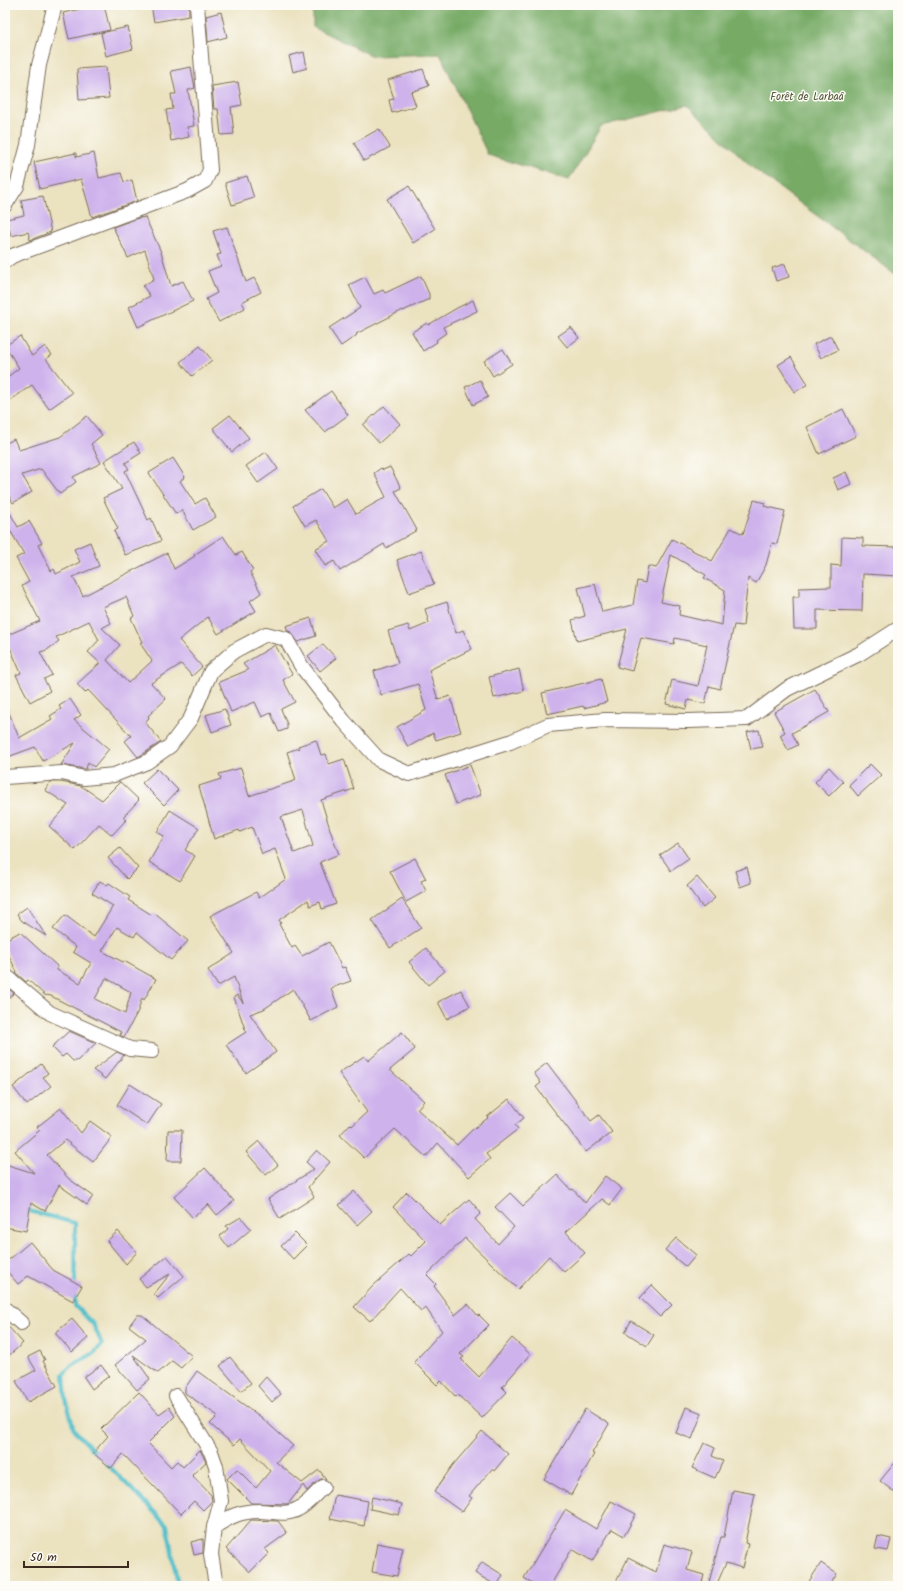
<svg xmlns="http://www.w3.org/2000/svg" width="903" height="1591" viewBox="0 0 903 1591" font-family="Kalam,sans-serif">
	<style>
		.forest { fill: #76aa65; stroke: #586a42 }
		.lines { fill: none; stroke-linecap: round; stroke-linejoin: round }
		.stream { stroke: #52bfcb; stroke-width: 4 }
		.building { fill: #ceb2ec; fill-rule: evenodd }
		.minor-casing { stroke: #796a57; stroke-width: 16 }
		.minor { stroke: #fff; stroke-width: 14 }
		.labels { text-anchor: middle; stroke-width: 3; stroke-linejoin: round; paint-order: stroke }
		.park-label { font-size: 11px; fill: #555838; stroke: #fdfcf7 }
	</style>
	<rect width="100%" height="100%" fill="#fdfcf7"/>
	<filter id="ink" filterUnits="userSpaceOnUse"><feTurbulence type="fractalNoise" baseFrequency=".025" numOctaves="2"/><feDisplacementMap in="SourceGraphic" scale="8" xChannelSelector="R" yChannelSelector="G"/><feConvolveMatrix kernelMatrix="1 2 1 2 8 2 1 2 1" color-interpolation-filters="sRGB"/></filter>
	<filter id="wash" filterUnits="userSpaceOnUse"><feTurbulence type="fractalNoise" baseFrequency=".012" numOctaves="4" result="noise"/><feDisplacementMap in="SourceGraphic" scale="16" xChannelSelector="R" yChannelSelector="G"/><feGaussianBlur stdDeviation="0.9" result="paint"/><feColorMatrix in="noise" values="0 0 0 0 0 0 0 0 0 0 0 0 0 0 0 0 0 1.4 0 .05"/><feComposite in="paint" operator="in"/></filter>
	<g filter="url(#wash)">
		<rect width="100%" height="100%" fill="#ebe2c0"/>
		<!-- forest -->
		<path class="forest" d="M 313,5 L 898,5 L 898,276 L 754,169 L 687,105 L 601,126 L 569,180 L 488,155 L 440,54 L 372,56 L 313,27 Z"/>
		<g class="lines">
			<!-- stream -->
			<g class="stream">
				<path d="M 25,1210 L 75,1223 L 75,1287"/>
				<path d="M 75,1294 L 75,1306 L 93,1324 L 102,1344 L 94,1353 L 72,1365 L 64,1374 L 66,1399 L 74,1430 L 98,1455"/>
				<path d="M 107,1464 L 167,1525 L 178,1586"/>
			</g>
		</g>
		<g id="blocks">
			<!-- building -->
			<g class="building">
				<path d="M 97,5 L 104,5 L 110,30 L 69,39 L 63,13 Z"/>
				<path d="M 151,5 L 189,5 L 189,16 L 154,22 Z"/>
				<path d="M 221,12 L 227,37 L 208,42 L 206,16 Z"/>
				<path d="M 128,27 L 133,49 L 106,56 L 101,33 Z"/>
				<path d="M 304,52 L 307,68 L 293,72 L 289,56 Z"/>
				<path d="M 106,67 L 109,98 L 79,100 L 77,69 Z"/>
				<path d="M 191,67 L 195,88 L 188,90 L 194,126 L 187,127 L 189,137 L 171,141 L 166,110 L 173,109 L 171,94 L 176,94 L 171,71 Z"/>
				<path d="M 423,69 L 429,86 L 411,92 L 416,106 L 392,113 L 389,100 L 394,99 L 388,80 Z"/>
				<path d="M 238,82 L 242,105 L 231,107 L 234,134 L 221,135 L 218,109 L 214,109 L 212,86 Z"/>
				<path d="M 379,129 L 390,147 L 364,161 L 354,143 Z"/>
				<path d="M 76,153 L 76,157 L 94,153 L 99,178 L 121,173 L 124,182 L 132,180 L 137,201 L 92,217 L 81,179 L 40,189 L 34,162 Z"/>
				<path d="M 247,176 L 254,198 L 232,205 L 225,183 Z"/>
				<path d="M 409,186 L 435,229 L 413,243 L 387,199 Z"/>
				<path d="M 43,196 L 51,232 L 30,240 L 28,232 L 11,236 L 7,219 L 24,215 L 21,200 Z"/>
				<path d="M 141,217 L 141,218 L 145,217 L 161,252 L 171,286 L 183,281 L 193,301 L 138,327 L 129,307 L 150,296 L 143,286 L 154,279 L 145,250 L 128,258 L 113,227 Z"/>
				<path d="M 227,227 L 246,282 L 254,278 L 261,292 L 242,302 L 245,308 L 219,322 L 206,299 L 217,293 L 208,271 L 221,266 L 217,255 L 221,254 L 213,231 Z"/>
				<path d="M 785,264 L 789,277 L 776,281 L 772,268 Z"/>
				<path d="M 421,276 L 429,294 L 429,299 L 403,311 L 403,310 L 356,334 L 357,335 L 341,346 L 329,328 L 360,308 L 349,285 L 365,277 L 374,294 L 383,290 L 385,293 Z"/>
				<path d="M 473,300 L 477,311 L 443,327 L 446,333 L 436,340 L 437,342 L 423,351 L 412,332 L 427,323 L 428,325 L 457,308 Z"/>
				<path d="M 571,327 L 579,338 L 567,347 L 558,336 Z"/>
				<path d="M 20,336 L 32,356 L 45,346 L 52,355 L 46,359 L 72,393 L 49,409 L 32,385 L 5,404 L 5,379 L 19,368 L 5,346 Z"/>
				<path d="M 831,336 L 838,350 L 821,358 L 814,344 Z"/>
				<path d="M 200,346 L 212,360 L 192,376 L 180,362 Z"/>
				<path d="M 503,349 L 512,364 L 493,376 L 484,361 Z"/>
				<path d="M 791,357 L 808,384 L 795,392 L 778,365 Z"/>
				<path d="M 480,380 L 488,397 L 473,405 L 465,387 Z"/>
				<path d="M 331,391 L 348,415 L 325,432 L 305,410 Z"/>
				<path d="M 384,406 L 400,424 L 379,443 L 363,425 Z"/>
				<path d="M 843,409 L 856,436 L 819,454 L 807,427 Z"/>
				<path d="M 230,415 L 249,438 L 232,452 L 213,428 Z"/>
				<path d="M 87,416 L 102,435 L 91,444 L 101,463 L 73,477 L 76,482 L 60,494 L 41,469 L 22,475 L 32,492 L 13,503 L 5,489 L 5,480 L 9,478 L 5,469 L 5,444 L 14,439 L 19,450 L 60,437 Z"/>
				<path d="M 134,442 L 141,453 L 125,463 L 129,469 L 125,471 L 148,520 L 151,518 L 161,541 L 125,555 L 114,531 L 118,529 L 103,498 L 122,489 L 104,461 Z"/>
				<path d="M 266,452 L 278,469 L 258,483 L 246,466 Z"/>
				<path d="M 173,458 L 185,477 L 180,481 L 195,504 L 205,498 L 216,517 L 193,530 L 182,510 L 176,514 L 149,473 Z"/>
				<path d="M 390,467 L 401,488 L 395,491 L 417,530 L 386,548 L 384,544 L 340,571 L 334,561 L 325,566 L 315,549 L 329,541 L 316,520 L 305,526 L 293,506 L 321,489 L 333,508 L 347,499 L 356,514 L 386,497 L 374,473 L 381,468 L 383,470 Z"/>
				<path d="M 846,472 L 851,484 L 838,490 L 833,478 Z"/>
				<path d="M 754,500 L 765,503 L 764,506 L 785,511 L 777,544 L 772,543 L 766,565 L 756,583 L 748,578 L 743,626 L 734,625 L 720,689 L 709,686 L 705,704 L 688,700 L 686,709 L 666,704 L 672,680 L 698,686 L 707,645 L 675,638 L 674,644 L 641,638 L 632,671 L 617,667 L 627,629 L 577,641 L 572,620 L 585,616 L 578,588 L 595,584 L 602,612 L 633,605 L 637,581 L 645,583 L 648,566 L 656,568 L 672,539 L 712,561 L 731,528 L 743,534 ZM 671,555 L 706,575 L 704,578 L 725,590 L 722,625 L 679,615 L 680,606 L 661,602 Z"/>
				<path d="M 5,504 L 18,527 L 29,521 L 42,543 L 38,545 L 51,571 L 54,569 L 56,574 L 80,562 L 74,549 L 90,542 L 99,566 L 73,577 L 83,596 L 167,553 L 174,569 L 195,556 L 194,555 L 223,536 L 236,555 L 242,552 L 253,570 L 250,572 L 261,593 L 250,601 L 256,611 L 218,634 L 208,617 L 179,640 L 202,667 L 192,676 L 181,664 L 151,683 L 166,699 L 148,716 L 149,718 L 145,722 L 161,742 L 143,754 L 138,757 L 125,741 L 131,736 L 88,690 L 85,693 L 77,684 L 100,663 L 88,652 L 99,640 L 89,621 L 56,637 L 59,641 L 47,650 L 40,652 L 52,675 L 44,679 L 50,691 L 30,702 L 16,675 L 21,673 L 5,636 L 40,621 L 22,586 L 29,582 L 16,558 L 24,554 L 11,532 L 5,536 ZM 126,597 L 134,616 L 131,618 L 142,642 L 140,643 L 152,661 L 128,683 L 107,660 L 120,645 L 102,628 L 111,623 L 103,607 Z"/>
				<path d="M 842,537 L 863,538 L 863,546 L 898,547 L 898,576 L 863,574 L 862,611 L 817,610 L 817,629 L 794,629 L 793,597 L 799,597 L 799,588 L 831,587 L 831,565 L 841,566 Z"/>
				<path d="M 421,551 L 434,584 L 409,593 L 397,560 Z"/>
				<path d="M 447,602 L 456,633 L 463,630 L 472,649 L 429,670 L 438,700 L 450,696 L 461,732 L 436,740 L 433,733 L 408,747 L 397,727 L 426,710 L 418,684 L 381,695 L 374,671 L 398,663 L 388,631 L 408,625 L 410,631 L 429,623 L 425,609 Z"/>
				<path d="M 311,618 L 316,636 L 298,642 L 291,632 L 288,631 L 286,626 Z"/>
				<path d="M 323,644 L 336,658 L 320,671 L 308,656 Z"/>
				<path d="M 275,645 L 292,674 L 283,680 L 295,702 L 281,709 L 287,724 L 287,729 L 279,732 L 271,713 L 262,717 L 255,702 L 231,712 L 219,682 L 248,670 L 243,664 Z"/>
				<path d="M 519,669 L 524,691 L 494,698 L 489,677 Z"/>
				<path d="M 601,679 L 607,702 L 584,708 L 583,706 L 547,714 L 542,693 Z"/>
				<path d="M 815,689 L 829,712 L 792,733 L 798,745 L 788,750 L 780,735 L 785,732 L 774,712 Z"/>
				<path d="M 70,699 L 81,715 L 74,720 L 109,749 L 94,767 L 88,762 L 86,769 L 85,769 L 61,765 L 75,743 L 43,761 L 35,747 L 5,758 L 5,705 L 6,705 L 19,738 L 52,719 L 50,716 L 61,709 L 59,706 Z"/>
				<path d="M 225,709 L 231,725 L 212,732 L 206,715 Z"/>
				<path d="M 759,730 L 763,747 L 751,749 L 747,732 Z"/>
				<path d="M 316,740 L 321,755 L 326,754 L 329,764 L 344,759 L 354,789 L 321,800 L 334,842 L 339,854 L 320,862 L 336,904 L 322,909 L 320,902 L 310,906 L 308,900 L 279,920 L 281,923 L 279,924 L 292,948 L 295,946 L 302,956 L 329,942 L 342,968 L 345,967 L 351,981 L 331,988 L 338,1007 L 311,1021 L 293,989 L 264,1009 L 250,1014 L 276,1052 L 246,1073 L 226,1045 L 246,1032 L 234,997 L 237,995 L 243,1003 L 234,977 L 218,986 L 208,970 L 234,953 L 210,916 L 256,892 L 259,898 L 286,879 L 275,849 L 262,854 L 252,827 L 240,832 L 239,830 L 214,839 L 199,786 L 221,779 L 219,774 L 241,768 L 249,796 L 294,781 L 296,780 L 287,752 L 299,748 L 298,746 ZM 303,810 L 313,846 L 294,853 L 281,817 Z"/>
				<path d="M 870,764 L 881,775 L 858,796 L 849,785 Z"/>
				<path d="M 470,765 L 481,795 L 456,804 L 445,775 Z"/>
				<path d="M 829,767 L 843,782 L 829,796 L 815,782 Z"/>
				<path d="M 157,769 L 178,790 L 164,805 L 142,783 Z"/>
				<path d="M 50,782 L 61,782 L 81,786 L 102,800 L 120,782 L 139,800 L 123,817 L 126,820 L 112,835 L 99,824 L 75,850 L 49,826 L 68,805 L 45,790 Z"/>
				<path d="M 170,810 L 199,828 L 185,850 L 195,856 L 180,881 L 149,862 L 164,836 L 157,832 Z"/>
				<path d="M 678,843 L 689,859 L 671,871 L 660,855 Z"/>
				<path d="M 120,848 L 138,868 L 127,879 L 108,858 Z"/>
				<path d="M 415,858 L 426,879 L 421,881 L 426,891 L 406,902 L 390,871 Z"/>
				<path d="M 747,867 L 751,883 L 740,887 L 735,871 Z"/>
				<path d="M 697,877 L 715,898 L 703,908 L 687,886 Z"/>
				<path d="M 100,881 L 107,885 L 109,883 L 130,897 L 128,900 L 152,915 L 154,913 L 188,941 L 171,960 L 137,932 L 134,937 L 117,927 L 102,951 L 123,962 L 124,961 L 156,979 L 144,1000 L 142,998 L 138,1011 L 124,1037 L 120,1035 L 121,1032 L 51,996 L 47,995 L 46,996 L 28,980 L 26,982 L 16,973 L 17,972 L 5,948 L 5,940 L 20,932 L 57,966 L 57,970 L 80,983 L 91,963 L 73,952 L 76,947 L 53,929 L 65,915 L 94,937 L 113,906 L 92,893 ZM 106,978 L 131,992 L 125,1014 L 95,999 Z"/>
				<path d="M 402,899 L 421,928 L 390,948 L 372,920 Z"/>
				<path d="M 27,907 L 46,936 L 22,921 L 17,914 Z"/>
				<path d="M 426,948 L 445,971 L 428,985 L 409,962 Z"/>
				<path d="M 5,986 L 14,993 L 5,1001 Z"/>
				<path d="M 461,990 L 470,1006 L 447,1019 L 438,1002 Z"/>
				<path d="M 69,1031 L 96,1043 L 77,1061 L 73,1061 L 66,1054 L 62,1057 L 52,1047 Z"/>
				<path d="M 402,1032 L 415,1049 L 390,1070 L 424,1101 L 417,1109 L 457,1145 L 472,1130 L 488,1118 L 487,1117 L 509,1099 L 524,1118 L 515,1125 L 518,1129 L 486,1154 L 490,1159 L 469,1177 L 438,1143 L 426,1157 L 395,1129 L 364,1158 L 340,1135 L 350,1124 L 352,1126 L 367,1112 L 339,1073 L 364,1056 L 368,1061 Z"/>
				<path d="M 117,1052 L 124,1055 L 105,1079 L 93,1070 Z"/>
				<path d="M 547,1063 L 591,1121 L 599,1115 L 612,1132 L 586,1152 L 536,1087 L 541,1083 L 534,1073 Z"/>
				<path d="M 41,1064 L 48,1073 L 43,1077 L 51,1086 L 27,1105 L 13,1087 Z"/>
				<path d="M 130,1084 L 161,1104 L 147,1125 L 117,1105 Z"/>
				<path d="M 61,1108 L 81,1133 L 90,1121 L 112,1137 L 93,1162 L 65,1140 L 47,1155 L 69,1179 L 93,1196 L 87,1205 L 59,1185 L 45,1211 L 31,1203 L 26,1231 L 5,1227 L 5,1164 L 34,1173 L 15,1151 L 40,1130 L 37,1127 Z"/>
				<path d="M 168,1130 L 182,1130 L 181,1161 L 167,1161 Z"/>
				<path d="M 259,1141 L 278,1165 L 266,1175 L 246,1152 Z"/>
				<path d="M 317,1150 L 330,1162 L 308,1187 L 314,1197 L 280,1219 L 268,1199 L 314,1169 L 306,1162 Z"/>
				<path d="M 205,1168 L 234,1201 L 217,1215 L 208,1204 L 193,1218 L 174,1197 Z"/>
				<path d="M 557,1175 L 571,1190 L 573,1189 L 585,1203 L 605,1176 L 622,1189 L 610,1205 L 602,1199 L 566,1232 L 585,1253 L 564,1272 L 549,1256 L 518,1289 L 465,1238 L 427,1275 L 436,1284 L 434,1286 L 455,1315 L 468,1304 L 478,1316 L 479,1315 L 489,1325 L 460,1354 L 464,1357 L 461,1359 L 479,1377 L 512,1338 L 530,1354 L 502,1387 L 507,1392 L 482,1418 L 458,1395 L 456,1397 L 441,1381 L 437,1385 L 414,1362 L 442,1331 L 425,1307 L 421,1311 L 400,1288 L 370,1321 L 354,1307 L 373,1286 L 409,1254 L 411,1256 L 426,1241 L 393,1207 L 407,1192 L 440,1225 L 469,1199 L 481,1213 L 475,1219 L 498,1244 L 514,1227 L 495,1207 L 510,1193 L 523,1206 Z"/>
				<path d="M 354,1191 L 372,1211 L 357,1225 L 339,1205 Z"/>
				<path d="M 241,1217 L 251,1229 L 229,1248 L 220,1236 L 228,1229 L 226,1226 Z"/>
				<path d="M 118,1231 L 137,1252 L 126,1264 L 107,1241 Z"/>
				<path d="M 295,1233 L 307,1245 L 293,1259 L 281,1246 Z"/>
				<path d="M 676,1238 L 696,1255 L 686,1267 L 665,1250 Z"/>
				<path d="M 30,1242 L 53,1270 L 82,1286 L 73,1301 L 28,1276 L 18,1284 L 5,1269 L 5,1263 Z"/>
				<path d="M 167,1256 L 184,1276 L 158,1298 L 154,1294 L 170,1274 L 146,1287 L 139,1279 Z"/>
				<path d="M 652,1285 L 672,1305 L 660,1317 L 640,1298 Z"/>
				<path d="M 137,1315 L 142,1315 L 192,1356 L 181,1368 L 172,1361 L 158,1373 L 133,1355 L 150,1379 L 137,1390 L 115,1365 L 146,1339 L 129,1326 Z"/>
				<path d="M 72,1319 L 88,1338 L 72,1352 L 55,1333 Z"/>
				<path d="M 631,1321 L 654,1335 L 647,1346 L 625,1332 Z"/>
				<path d="M 5,1323 L 23,1343 L 5,1359 Z"/>
				<path d="M 40,1351 L 45,1360 L 43,1361 L 57,1386 L 28,1402 L 16,1381 L 36,1370 L 28,1357 Z"/>
				<path d="M 230,1357 L 251,1383 L 241,1391 L 220,1366 Z"/>
				<path d="M 101,1365 L 109,1376 L 92,1389 L 84,1377 Z"/>
				<path d="M 197,1371 L 261,1417 L 293,1446 L 276,1462 L 302,1483 L 319,1470 L 326,1479 L 321,1479 L 318,1481 L 307,1491 L 303,1485 L 288,1504 L 251,1503 L 227,1479 L 237,1469 L 256,1488 L 270,1471 L 240,1439 L 234,1445 L 210,1424 L 218,1416 L 185,1393 L 185,1388 Z"/>
				<path d="M 266,1377 L 281,1394 L 272,1402 L 258,1386 Z"/>
				<path d="M 139,1392 L 159,1414 L 169,1407 L 175,1416 L 148,1443 L 171,1467 L 177,1461 L 183,1467 L 200,1450 L 206,1462 L 192,1475 L 211,1495 L 212,1501 L 203,1510 L 194,1501 L 181,1514 L 123,1454 L 111,1468 L 93,1453 L 108,1436 L 101,1429 Z"/>
				<path d="M 686,1407 L 702,1413 L 692,1439 L 676,1433 Z"/>
				<path d="M 585,1409 L 609,1424 L 592,1453 L 594,1454 L 571,1495 L 544,1479 Z"/>
				<path d="M 482,1431 L 508,1454 L 494,1471 L 492,1469 L 469,1496 L 472,1498 L 462,1512 L 434,1492 L 453,1465 Z"/>
				<path d="M 704,1443 L 715,1448 L 712,1456 L 723,1461 L 715,1478 L 692,1468 Z"/>
				<path d="M 898,1459 L 898,1495 L 880,1481 Z"/>
				<path d="M 733,1490 L 755,1494 L 745,1543 L 748,1544 L 742,1568 L 726,1563 L 716,1586 L 708,1586 L 721,1537 L 724,1537 Z"/>
				<path d="M 335,1495 L 368,1501 L 364,1526 L 330,1519 Z"/>
				<path d="M 372,1497 L 402,1504 L 399,1515 L 370,1509 Z"/>
				<path d="M 611,1501 L 636,1514 L 624,1536 L 612,1529 L 592,1561 L 572,1549 L 550,1586 L 538,1586 L 524,1578 L 565,1510 L 596,1529 Z"/>
				<path d="M 251,1520 L 278,1521 L 287,1533 L 265,1549 L 269,1553 L 250,1572 L 226,1549 Z"/>
				<path d="M 878,1536 L 891,1539 L 888,1551 L 875,1549 Z"/>
				<path d="M 203,1539 L 203,1553 L 194,1555 L 191,1542 Z"/>
				<path d="M 377,1543 L 403,1548 L 397,1576 L 372,1572 Z"/>
				<path d="M 664,1544 L 692,1552 L 687,1570 L 704,1575 L 701,1586 L 614,1586 L 628,1558 L 656,1572 Z"/>
				<path d="M 482,1562 L 503,1575 L 497,1586 L 475,1573 Z"/>
				<path d="M 821,1563 L 837,1574 L 829,1586 L 806,1586 Z"/>
			</g>
		</g>
	</g>
	<g filter="url(#ink)">
		<use href="#blocks" fill-opacity="0" stroke="#796a57" stroke-width="1"/>
		<g class="lines">
			<defs>
				<g id="minor">
					<path d="M 5,205 L 17,186 L 28,145 L 39,65 L 55,5"/>
					<path d="M 5,261 L 12,256 L 187,191 L 205,181 L 210,170 L 197,5"/>
					<path d="M 5,777 L 62,773 L 84,778 L 114,775 L 147,762 L 170,746 L 191,718 L 211,671 L 234,651 L 266,634 L 286,639 L 302,667 L 343,720 L 379,760 L 409,774 L 510,742 L 548,725 L 605,720 L 689,721 L 747,719 L 787,689 L 859,654 L 898,629"/>
					<path d="M 5,975 L 50,1013 L 130,1049 L 152,1051"/>
					<path d="M 5,1309 L 21,1323"/>
					<path d="M 176,1396 L 211,1452 L 216,1466 L 221,1501 L 214,1527 L 211,1554 L 216,1586"/>
					<path d="M 214,1527 C 229,1517 240,1511 259,1511 C 272,1511 286,1516 298,1509 C 307,1505 315,1494 323,1487"/>
				</g>
			</defs>
			<!-- minor casing -->
			<use href="#minor" class="minor-casing"/>
			<!-- minor -->
			<use href="#minor" class="minor"/>
		</g>
	</g>
	<g class="labels">
		<!-- park labels -->
		<g class="park-label">
			<text x="807" y="100">Forêt de Larbaâ</text>
		</g>
	</g>
	<!-- margin -->
	<rect width="903" height="1591" fill="none" stroke="#fdfcf7" stroke-width="20"/>
	<!-- scale -->
	<path d="M24 1561v6h104v-6" fill="none" stroke="#3b2a1e" stroke-width="2"/>
	<text x="30" y="1561" font-size="12" fill="#3b2a1e" stroke="#fdfcf7" stroke-width="3" paint-order="stroke">50 m</text>
</svg>
